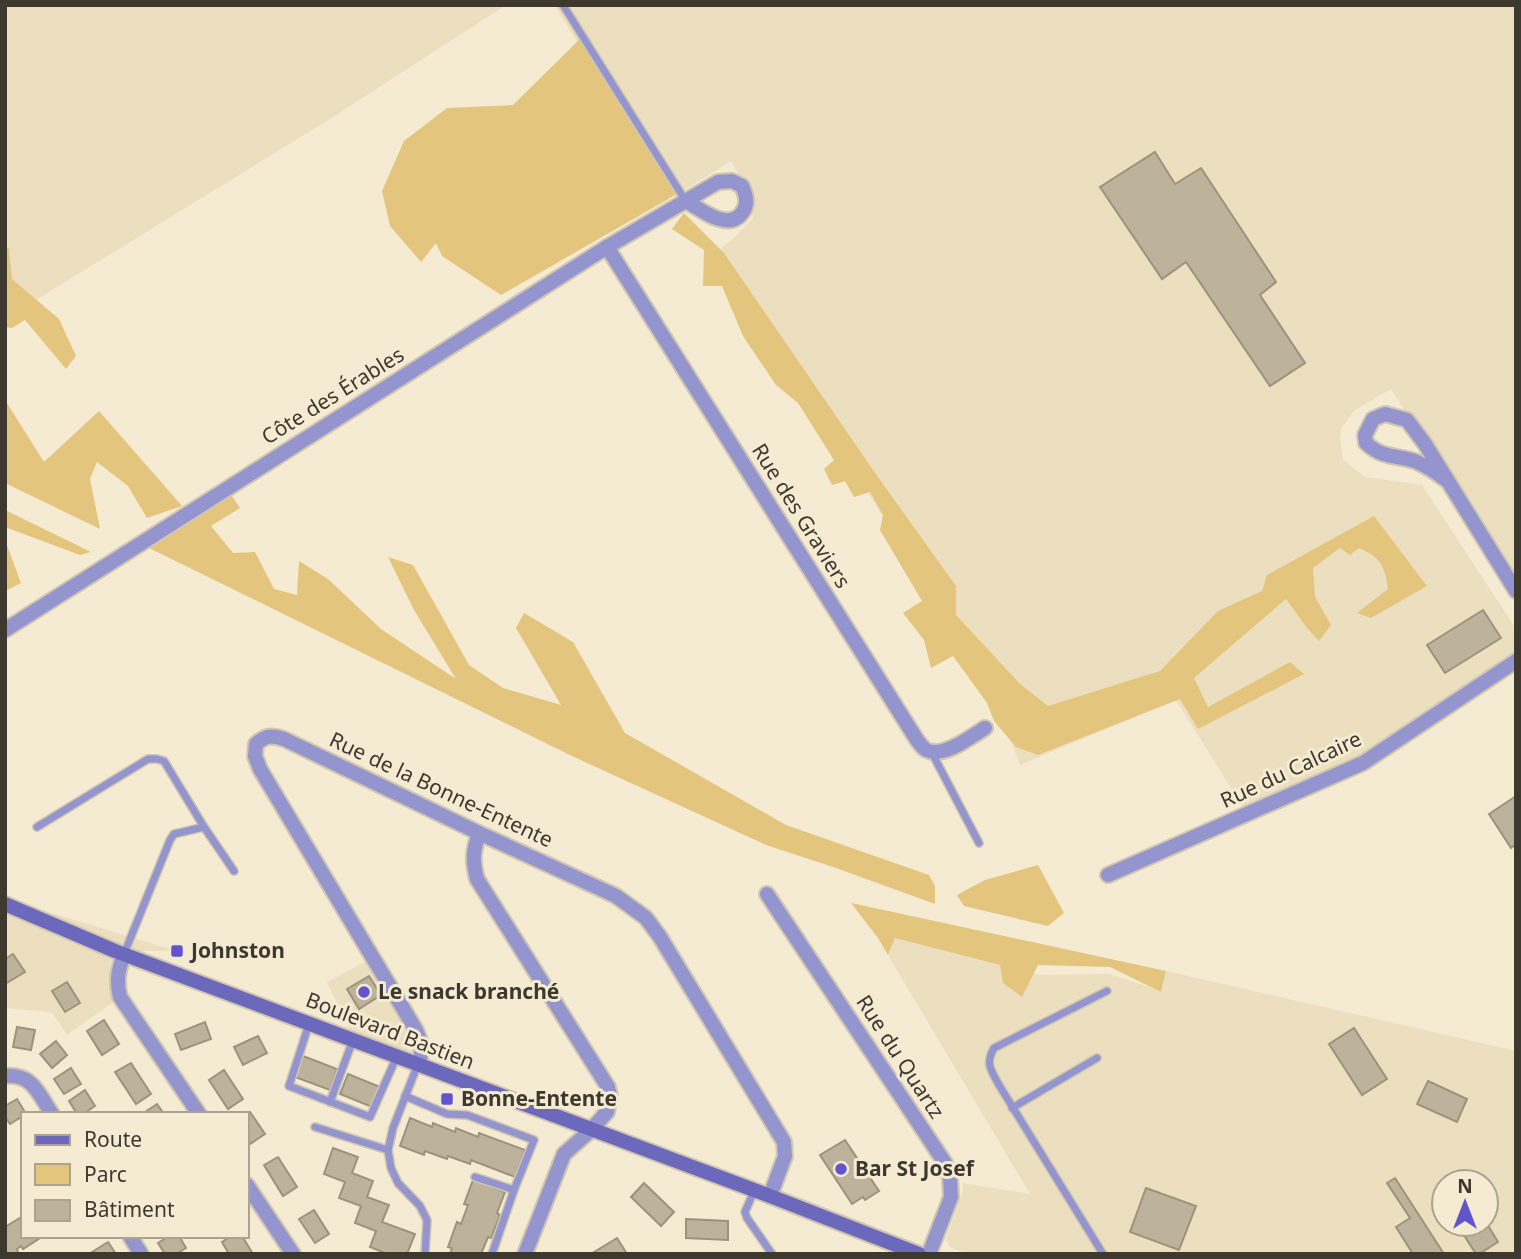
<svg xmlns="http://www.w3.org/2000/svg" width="1521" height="1259" viewBox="0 0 1521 1259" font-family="'Noto Sans',sans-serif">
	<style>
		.built { fill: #ecdfc0; fill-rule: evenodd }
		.green { fill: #e4c57e }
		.building { fill: #bdb29b; stroke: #9d937d; stroke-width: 2 }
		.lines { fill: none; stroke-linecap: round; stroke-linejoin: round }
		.lane-casing { stroke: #d0c7b1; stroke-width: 10 }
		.street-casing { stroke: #d0c7b1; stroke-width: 18 }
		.secondary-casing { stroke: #d0c7b1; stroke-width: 18 }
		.lane { stroke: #9495ce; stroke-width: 7 }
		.street { stroke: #9495ce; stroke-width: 14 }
		.secondary { stroke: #6c69bc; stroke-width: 14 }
		.poi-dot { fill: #6154cd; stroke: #f5ead2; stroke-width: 2.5 }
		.labels { text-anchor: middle; stroke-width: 6; stroke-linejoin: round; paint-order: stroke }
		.street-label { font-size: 21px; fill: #3d392f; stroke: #f5ead2 }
		.poi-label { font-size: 21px; font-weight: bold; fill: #3d392f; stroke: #f5ead2; text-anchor: start }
	</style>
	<rect width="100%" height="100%" fill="#f5ead2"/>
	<!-- built -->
	<g class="built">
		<path d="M 5,5 L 506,5 L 330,119 L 5,319 Z"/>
		<path d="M 554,5 L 1516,5 L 1516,583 L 1391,389 L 1355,410 L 1341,428 L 1340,439 L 1343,460 L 1365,477 L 1422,485 L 1516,629 L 1516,653 L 1359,757 L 1243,807 L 1176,700 L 1020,765 L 990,685 L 724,266 L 719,250 L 734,238 L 753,218 L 749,191 L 731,161 L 675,196 Z"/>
		<path d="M 5,899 L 177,951 L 115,951 L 110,967 L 113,982 L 120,997 L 67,1035 L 52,1012 L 5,1008 Z"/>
		<path d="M 895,938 L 1040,975 L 1109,974 L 1161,991 L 1166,971 L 1516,1051 L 1516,1254 L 968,1254 L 950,1247 L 946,1239 L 963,1190 L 962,1183 L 1030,1194 L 888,955 ZM 1444,1182 L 1486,1182 L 1486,1224 L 1444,1224 Z"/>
		<path d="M 373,958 L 416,1030 L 418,1064 L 355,1041 L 327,982 Z"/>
	</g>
	<!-- green -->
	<g class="green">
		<path d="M 583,36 L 677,194 L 501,295 L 442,256 L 436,243 L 421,262 L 390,226 L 382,191 L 404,141 L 447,108 L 513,105 Z"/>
		<path d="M 684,213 L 724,253 L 873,470 L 956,586 L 956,615 L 1020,684 L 1048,706 L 1160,671 L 1218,611 L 1262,591 L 1267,575 L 1374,516 L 1427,586 L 1371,618 L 1357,613 L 1388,589 C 1385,567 1381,557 1359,548 L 1350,555 L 1340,548 L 1313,568 L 1315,597 L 1331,625 L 1319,641 L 1307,628 L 1286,599 L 1194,678 L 1208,707 L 1290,662 L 1304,674 L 1198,729 L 1180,699 L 1038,755 L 1016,747 L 994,721 L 987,703 L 953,656 L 931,668 L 924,640 L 903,613 L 922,601 L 880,530 L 883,515 L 870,492 L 854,497 L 845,481 L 832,485 L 824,469 L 834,460 L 798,403 L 776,385 L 743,336 L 722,286 L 703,286 L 704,250 L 672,229 Z"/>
		<path d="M 5,248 L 9,248 L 12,279 L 59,319 L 76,356 L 66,369 L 25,320 L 12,328 L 5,327 Z"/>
		<path d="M 5,400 L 44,462 L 99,411 L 182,506 L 147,518 L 128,486 L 97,462 L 90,479 L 100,529 L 5,483 Z"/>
		<path d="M 230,493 L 240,508 L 211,526 L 233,553 L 255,552 L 274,589 L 297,595 L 299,561 L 328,579 L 381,629 L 456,679 L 414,610 L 388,557 L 413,565 L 469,665 L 503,688 L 561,705 L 516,628 L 524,613 L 573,642 L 625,733 L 786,825 L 929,875 L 935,886 L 935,904 L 836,868 L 766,845 L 574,757 L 147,547 Z"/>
		<path d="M 5,510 L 91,552 L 80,555 L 5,527 Z"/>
		<path d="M 5,540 L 21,583 L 5,591 Z"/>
		<path d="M 1038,865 L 1064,913 L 1048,926 L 964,906 L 957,895 L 985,880 Z"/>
		<path d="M 851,903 L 1166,971 L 1161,992 L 1110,967 L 1038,965 L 1022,997 L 1003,983 L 1000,965 L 895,938 L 888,955 L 878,938 Z"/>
	</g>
	<!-- building -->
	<g class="building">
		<path d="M 1155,152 L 1175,184 L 1201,168 L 1276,282 L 1260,295 L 1305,363 L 1270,386 L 1186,262 L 1162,279 L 1100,187 Z"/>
		<path d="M 1483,610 L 1501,638 L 1445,673 L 1427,645 Z"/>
		<path d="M 1516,796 L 1516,844 L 1511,848 L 1489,814 Z"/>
		<path d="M 13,954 L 25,972 L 5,984 L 5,959 Z"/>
		<path d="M 369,976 L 381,995 L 359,1009 L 347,989 Z"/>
		<path d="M 67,982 L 80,1003 L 65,1012 L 52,991 Z"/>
		<path d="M 104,1020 L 119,1044 L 102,1055 L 87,1031 Z"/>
		<path d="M 205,1022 L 211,1039 L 181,1050 L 175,1034 Z"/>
		<path d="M 17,1027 L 35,1030 L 31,1050 L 13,1047 Z"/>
		<path d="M 1354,1028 L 1387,1079 L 1362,1095 L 1329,1044 Z"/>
		<path d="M 258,1036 L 267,1053 L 243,1065 L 234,1047 Z"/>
		<path d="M 56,1041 L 67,1055 L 52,1068 L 40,1054 Z"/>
		<path d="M 303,1056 L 337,1069 L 330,1090 L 295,1077 Z"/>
		<path d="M 131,1063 L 151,1094 L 136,1104 L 115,1072 Z"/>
		<path d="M 71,1068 L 81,1084 L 64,1094 L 54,1079 Z"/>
		<path d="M 224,1070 L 243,1099 L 228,1109 L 209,1080 Z"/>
		<path d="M 348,1074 L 380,1087 L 372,1107 L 340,1094 Z"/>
		<path d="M 1428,1081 L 1467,1099 L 1457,1122 L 1417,1104 Z"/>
		<path d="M 85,1090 L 95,1106 L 83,1114 L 77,1114 L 69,1101 Z"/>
		<path d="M 17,1099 L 26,1114 L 23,1114 L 23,1116 L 10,1124 L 5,1117 L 5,1106 Z"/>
		<path d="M 157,1104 L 164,1114 L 142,1114 Z"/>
		<path d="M 250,1112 L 265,1134 L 250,1144 L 247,1139 L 247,1114 Z"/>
		<path d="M 410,1118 L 432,1127 L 433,1123 L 455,1132 L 456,1128 L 478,1137 L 479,1133 L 525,1150 L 515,1177 L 471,1160 L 470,1164 L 448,1156 L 447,1159 L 425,1151 L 424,1155 L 400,1146 Z"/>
		<path d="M 845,1140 L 879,1191 L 865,1200 L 863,1197 L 852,1204 L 820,1155 Z"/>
		<path d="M 333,1148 L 358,1157 L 352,1173 L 373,1181 L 367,1197 L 389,1205 L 382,1222 L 415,1234 L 407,1254 L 387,1254 L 370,1247 L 376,1231 L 355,1223 L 361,1206 L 339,1198 L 345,1182 L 324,1174 Z"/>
		<path d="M 278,1157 L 297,1187 L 283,1196 L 264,1165 Z"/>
		<path d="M 1395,1178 L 1444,1254 L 1413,1254 L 1396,1227 L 1410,1218 L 1387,1183 Z"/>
		<path d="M 473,1180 L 505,1192 L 497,1213 L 500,1215 L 491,1238 L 488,1237 L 481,1254 L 450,1254 L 452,1248 L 448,1247 L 457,1222 L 461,1224 L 468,1205 L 464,1204 Z"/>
		<path d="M 644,1183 L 674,1212 L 661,1226 L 631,1197 Z"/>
		<path d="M 1146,1188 L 1196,1206 L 1179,1250 L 1130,1232 Z"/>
		<path d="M 314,1210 L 329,1234 L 315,1243 L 299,1219 Z"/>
		<path d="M 23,1216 L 23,1236 L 38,1236 L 40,1238 L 23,1249 L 21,1246 L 17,1249 L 18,1252 L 15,1254 L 5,1254 L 5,1227 Z"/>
		<path d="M 686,1219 L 728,1221 L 728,1240 L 686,1238 Z"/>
		<path d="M 1486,1222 L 1498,1242 L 1479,1254 L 1476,1254 L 1458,1226 L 1461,1224 L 1486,1224 Z"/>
		<path d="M 169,1236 L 179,1236 L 186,1248 L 176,1254 L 165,1254 L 158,1243 Z"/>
		<path d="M 231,1236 L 242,1236 L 253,1254 L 229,1254 L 222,1242 Z"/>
		<path d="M 617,1238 L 627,1254 L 591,1254 Z"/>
		<path d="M 108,1242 L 116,1254 L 93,1254 L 92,1252 Z"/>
	</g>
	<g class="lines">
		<defs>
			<g id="lane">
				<path d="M 563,5 L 685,200"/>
				<path d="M 932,753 L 979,843"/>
				<path d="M 37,827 L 148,759 L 157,759 L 164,761 L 204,827"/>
				<path d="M 124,954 L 170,840 L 174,834 L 204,827 L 234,871"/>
				<path d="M 309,1024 L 289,1086 L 370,1117 L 397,1056"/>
				<path d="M 418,1064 L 393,1128 L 388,1150 L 391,1168 L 398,1183 L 420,1206 L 427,1220 L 425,1254"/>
				<path d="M 405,1096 L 447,1114 L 467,1115 L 534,1140 L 514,1190"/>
				<path d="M 330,1102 L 353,1040"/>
				<path d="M 1012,1108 L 1097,1058"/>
				<path d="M 315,1127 L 388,1150"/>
				<path d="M 475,1177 L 514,1190 L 492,1254"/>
				<path d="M 754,1191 L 745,1212 L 747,1218 L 772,1254"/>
				<path d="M 1103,1254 L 999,1085 C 991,1070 985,1064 994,1048 L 1107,991"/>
			</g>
			<g id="street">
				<path d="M 607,247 L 917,740 C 921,745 924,750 929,751 C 945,757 972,736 985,728"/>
				<path d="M 1446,480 C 1437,473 1428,467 1417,462 C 1397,454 1384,460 1366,443 L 1365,435 L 1373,419 L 1385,414 L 1407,420 L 1425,444 L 1516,591"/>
				<path d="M 5,630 L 607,247 L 718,182 L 732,181 L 742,186 C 746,195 749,204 742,213 C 728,232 700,209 686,201"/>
				<path d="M 479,833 C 473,851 472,860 477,879 L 608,1087 L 610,1096 L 607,1112 L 591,1130 L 564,1154 L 525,1254"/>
				<path d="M 1108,875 L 1363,763 L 1516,661"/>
				<path d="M 767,894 L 945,1163 L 950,1178 L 951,1197 L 929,1254"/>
				<path d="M 124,955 C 118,970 116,981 120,997 L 199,1114"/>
				<path d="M 418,1064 C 424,1050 422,1044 416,1030 L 260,769 L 255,756 L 256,744 C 266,735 272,735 284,739 L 479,833 L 616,896 L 646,918 L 660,937 L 784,1142 L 785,1156 L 770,1196"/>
				<path d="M 5,1076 C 33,1074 38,1093 52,1114"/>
				<path d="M 247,1185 L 293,1254"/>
				<path d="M 130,1236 L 141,1254"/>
			</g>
			<path id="secondary" d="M 5,904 L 115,951 L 770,1196 L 919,1254"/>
		</defs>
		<!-- lane casing -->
		<use href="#lane" class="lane-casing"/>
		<!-- street casing -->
		<use href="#street" class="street-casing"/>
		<!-- secondary casing -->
		<use href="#secondary" class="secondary-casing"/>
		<!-- lane -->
		<use href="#lane" class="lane"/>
		<!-- street -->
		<use href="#street" class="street"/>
		<!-- secondary -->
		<use href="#secondary" class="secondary"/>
	</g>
	<!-- markers -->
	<g class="poi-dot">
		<rect x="170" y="944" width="14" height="14" rx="3.5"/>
		<circle cx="364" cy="992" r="7"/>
		<rect x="440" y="1092" width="14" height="14" rx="3.5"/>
		<circle cx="841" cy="1169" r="7"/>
	</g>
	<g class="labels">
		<!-- street labels -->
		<g class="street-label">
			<text transform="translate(333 396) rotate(-32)" y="7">Côte des Érables</text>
			<text transform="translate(801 516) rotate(58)" y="7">Rue des Graviers</text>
			<text transform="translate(1291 770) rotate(-25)" y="7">Rue du Calcaire</text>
			<text transform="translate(441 790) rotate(25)" y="7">Rue de la Bonne-Entente</text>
			<text transform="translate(390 1031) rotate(21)" y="7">Boulevard Bastien</text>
			<text transform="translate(900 1057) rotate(57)" y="7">Rue du Quartz</text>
		</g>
		<!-- poi labels -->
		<g class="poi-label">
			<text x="191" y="958">Johnston</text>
			<text x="378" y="999">Le snack branché</text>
			<text x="461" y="1106">Bonne-Entente</text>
			<text x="855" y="1176">Bar St Josef</text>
		</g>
	</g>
	<!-- border -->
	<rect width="1521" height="1259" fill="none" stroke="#3d392f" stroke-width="14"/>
	<!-- legend -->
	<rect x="21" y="1112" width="228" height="126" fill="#f5ead2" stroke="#aba391" stroke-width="2"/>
	<rect x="35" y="1135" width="35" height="10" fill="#6c69bc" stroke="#aba391" stroke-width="2"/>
	<text x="84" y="1147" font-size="21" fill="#3d392f">Route</text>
	<rect x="35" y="1164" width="35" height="21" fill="#e4c57e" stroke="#aba391" stroke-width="2"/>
	<text x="84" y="1182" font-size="21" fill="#3d392f">Parc</text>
	<rect x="35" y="1200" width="35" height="21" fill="#bdb29b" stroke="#aba391" stroke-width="2"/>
	<text x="84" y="1217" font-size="21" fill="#3d392f">Bâtiment</text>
	<!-- north arrow -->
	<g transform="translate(1465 1203)"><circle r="33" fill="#f5ead2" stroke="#aba391" stroke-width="2"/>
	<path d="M0-5L12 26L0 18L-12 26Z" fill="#6154cd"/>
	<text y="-10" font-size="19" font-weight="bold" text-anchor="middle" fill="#3d392f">N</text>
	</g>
</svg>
